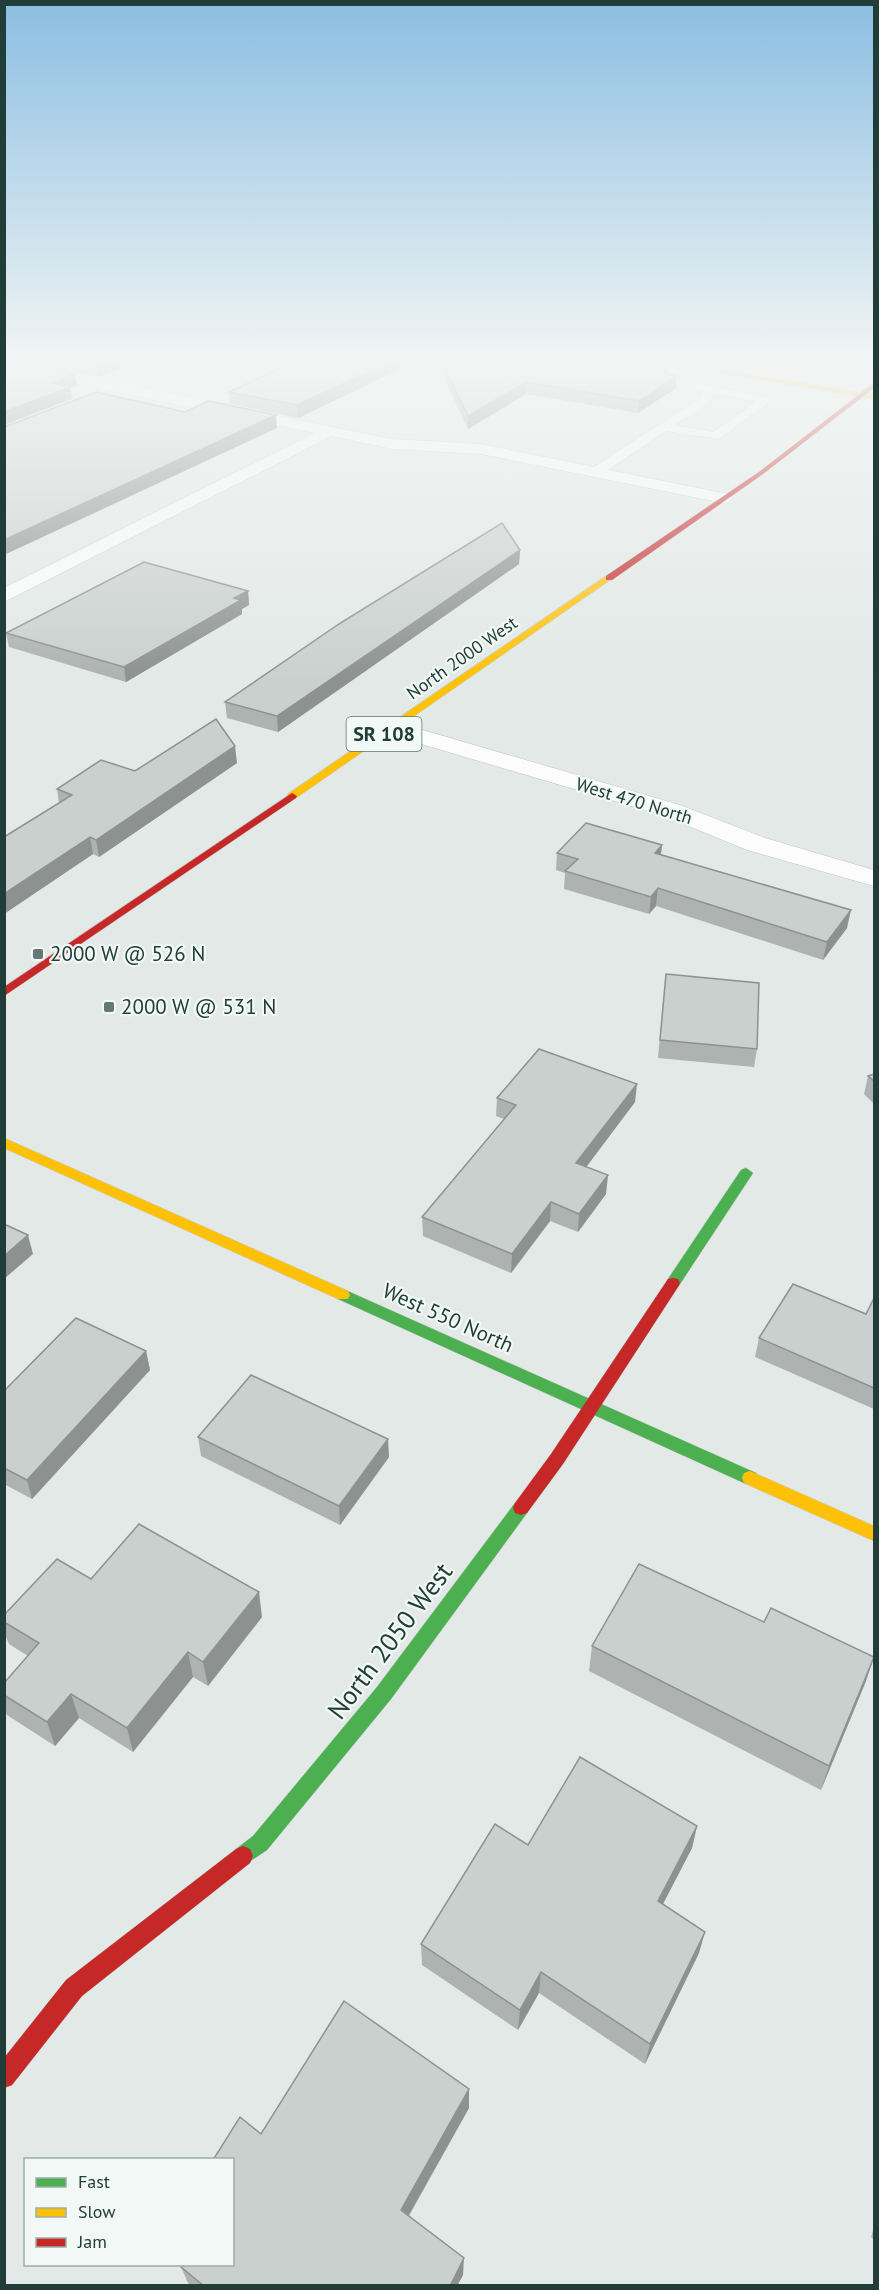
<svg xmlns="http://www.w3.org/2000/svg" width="879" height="2290" viewBox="0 0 879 2290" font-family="'PT Sans',sans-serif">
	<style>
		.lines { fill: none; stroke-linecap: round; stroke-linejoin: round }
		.lane-casing { stroke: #c0c6c4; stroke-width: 1 }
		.street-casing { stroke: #c0c6c4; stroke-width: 1 }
		.fast-casing { stroke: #bec7c4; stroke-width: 1 }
		.slow-casing { stroke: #bec7c4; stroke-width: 1 }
		.jam-casing { stroke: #bec7c4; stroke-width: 1 }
		.lane { fill: #fbfcfb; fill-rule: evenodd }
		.street { fill: #fbfcfb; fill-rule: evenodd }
		.fast { fill: #4caf50; fill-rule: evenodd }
		.slow { fill: #ffc107; fill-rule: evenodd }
		.jam { fill: #c62828; fill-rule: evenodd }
		.wall { fill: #aeb3b1 }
		.shaded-wall { fill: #8d9290 }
		.building { fill: #cad0ce; stroke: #8d9290; stroke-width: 1.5 }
		.poi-dot { fill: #647974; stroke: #f1f8f5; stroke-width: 2 }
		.labels { text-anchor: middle; stroke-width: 4.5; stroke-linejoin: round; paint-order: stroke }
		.far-street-label { font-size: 18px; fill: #203d37; stroke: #f1f8f5 }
		.shield { fill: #f1f8f5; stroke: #5f7570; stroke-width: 1.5 }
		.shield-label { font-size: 20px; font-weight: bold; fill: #203d37 }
		.poi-label { font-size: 21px; fill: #203d37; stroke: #f1f8f5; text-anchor: start }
		.street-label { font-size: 21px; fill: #203d37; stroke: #f1f8f5 }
		.near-street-label { font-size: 26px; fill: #203d37; stroke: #f1f8f5 }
	</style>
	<rect width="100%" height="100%" fill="#e3e9e6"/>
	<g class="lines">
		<defs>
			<path id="lane" d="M 679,361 L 685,364 L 673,372 L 676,379 L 765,397 L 771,401 L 719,439 L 666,431 L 599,476 L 589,476 L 587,473 L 589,470 L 700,398 L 703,391 L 667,384 L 661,371 ZM 714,393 L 755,402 L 713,432 L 675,425 L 709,403 Z"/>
			<g id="street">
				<path d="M 4,360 L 392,439 L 481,444 L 723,493 L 729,494 L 732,498 L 729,502 L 723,503 L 481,454 L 392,449 L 332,436 L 4,602 L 4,588 L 314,433 L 4,369 Z"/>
				<path d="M 392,721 L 680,805 L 765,838 L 874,870 L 874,886 L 747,850 L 662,815 L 384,733 L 380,728 L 384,723 Z"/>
			</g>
			<g id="fast">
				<path d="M 746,1168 L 753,1173 L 678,1287 L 668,1287 L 666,1283 L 668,1279 L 741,1170 Z"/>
				<path d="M 343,1289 L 756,1473 L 758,1478 L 756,1483 L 750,1485 L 744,1483 L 338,1299 L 336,1295 L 338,1291 Z"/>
				<path d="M 521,1501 L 527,1503 L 529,1508 L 527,1513 L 391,1699 L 267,1850 L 243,1866 L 236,1863 L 233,1856 L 236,1849 L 253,1836 L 377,1687 L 515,1503 Z"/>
			</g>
			<g id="slow">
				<path d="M 649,360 L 660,360 L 874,395 L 874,399 Z"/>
				<path d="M 606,576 L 613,578 L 296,798 L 288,798 L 288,794 Z"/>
				<path d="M 4,1138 L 348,1291 L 350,1295 L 348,1299 L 338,1299 L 4,1148 Z"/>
				<path d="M 750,1471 L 874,1526 L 874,1541 L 744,1483 L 742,1478 L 744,1473 Z"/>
			</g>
			<g id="jam">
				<path d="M 874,383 L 874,388 L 763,474 L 612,580 L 606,580 L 606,576 L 759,472 Z"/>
				<path d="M 292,793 L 297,796 L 296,798 L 4,996 L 4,987 Z"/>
				<path d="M 673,1278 L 678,1279 L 680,1283 L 678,1287 L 563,1464 L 527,1513 L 521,1515 L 515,1513 L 513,1508 L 515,1503 L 551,1454 L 668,1279 Z"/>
				<path d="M 243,1846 L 250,1849 L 253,1856 L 250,1863 L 82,1996 L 12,2085 L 4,2088 L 4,2058 L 66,1980 L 236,1849 Z"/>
			</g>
		</defs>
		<!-- lane casing -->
		<use href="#lane" class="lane-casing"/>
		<!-- street casing -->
		<use href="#street" class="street-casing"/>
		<!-- fast casing -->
		<use href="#fast" class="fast-casing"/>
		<!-- slow casing -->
		<use href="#slow" class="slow-casing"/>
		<!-- jam casing -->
		<use href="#jam" class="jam-casing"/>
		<!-- lane -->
		<use href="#lane" class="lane"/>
		<!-- street -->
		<use href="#street" class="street"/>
		<!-- fast -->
		<use href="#fast" class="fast"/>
		<!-- slow -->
		<use href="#slow" class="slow"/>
		<!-- jam -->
		<use href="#jam" class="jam"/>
	</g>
	<!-- wall -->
	<g class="wall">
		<path d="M 9,360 L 141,360 L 99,377 Z"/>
		<path d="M 276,360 L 419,360 L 298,418 L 230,404 L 229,392 L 292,362 Z"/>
		<path d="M 459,360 L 663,360 L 662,365 L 666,373 L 676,388 L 638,413 L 526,394 L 468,429 L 446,383 L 446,371 Z"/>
		<path d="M 687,360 L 718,360 L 712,364 Z"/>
		<path d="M 777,360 L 812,360 L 805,364 Z"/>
		<path d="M 520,550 L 519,564 L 278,732 L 227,718 L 225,702 Z"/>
		<path d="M 248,591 L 249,605 L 242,609 L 242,614 L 126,682 L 9,647 L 6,633 Z"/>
		<path d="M 237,763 L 99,857 L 93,854 L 4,914 L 4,837 L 59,803 L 57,789 L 135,771 Z"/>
		<path d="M 662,845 L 661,854 L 847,928 L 823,960 L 656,906 L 649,914 L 564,889 L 565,873 L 556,870 L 557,853 Z"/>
		<path d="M 664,992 L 757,1049 L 754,1067 L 658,1058 Z"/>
		<path d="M 874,1074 L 874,1104 L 864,1094 L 868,1076 Z"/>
		<path d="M 497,1098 L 635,1102 L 586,1167 L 606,1194 L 578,1232 L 550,1221 L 511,1273 L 423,1236 L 422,1217 L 504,1119 L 496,1116 Z"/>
		<path d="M 874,1298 L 874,1409 L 755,1357 L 759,1338 L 866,1314 Z"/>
		<path d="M 146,1351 L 150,1370 L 32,1499 L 4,1484 L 4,1391 Z"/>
		<path d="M 198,1437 L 389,1457 L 340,1525 L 201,1456 Z"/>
		<path d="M 91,1579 L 262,1617 L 208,1686 L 193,1677 L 133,1752 L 79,1718 L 55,1746 L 7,1715 L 4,1709 L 4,1683 L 28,1656 L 9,1644 L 4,1632 L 4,1615 Z"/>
		<path d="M 592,1646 L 866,1681 L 821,1790 L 589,1671 Z"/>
		<path d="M 697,1826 L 692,1848 L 663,1904 L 699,1953 L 645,2064 L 539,1993 L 518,2030 L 422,1965 L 421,1944 L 528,1845 Z"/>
		<path d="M 469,2108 L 409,2216 L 463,2275 L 457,2286 L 191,2286 L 188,2283 L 181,2267 L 232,2265 L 261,2134 Z"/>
		<path d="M 874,2227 L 874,2240 L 871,2237 Z"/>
	</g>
	<!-- shaded-wall -->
	<g class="shaded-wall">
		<path d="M 111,360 L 141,360 L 99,377 L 97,365 Z"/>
		<path d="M 394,360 L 419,360 L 298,418 L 297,405 Z"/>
		<path d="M 713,360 L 718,360 L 712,364 Z"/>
		<path d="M 805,360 L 812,360 L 805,364 Z"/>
		<path d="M 75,374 L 77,386 L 71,388 L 72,399 L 4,425 L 4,412 L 53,383 Z"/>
		<path d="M 677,376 L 676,388 L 638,413 L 639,401 Z"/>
		<path d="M 526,382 L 526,394 L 468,429 L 468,416 Z"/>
		<path d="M 276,415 L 277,428 L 4,555 L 4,540 Z"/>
		<path d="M 520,550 L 519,564 L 278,732 L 277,716 Z"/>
		<path d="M 248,591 L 249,605 L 242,609 L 242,614 L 126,682 L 124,667 Z"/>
		<path d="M 235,746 L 237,763 L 99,857 L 96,840 Z"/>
		<path d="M 90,837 L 93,854 L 4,914 L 4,894 Z"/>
		<path d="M 662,845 L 660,862 L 655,853 Z"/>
		<path d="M 658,888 L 656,906 L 649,914 L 651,897 Z"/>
		<path d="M 851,910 L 847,928 L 823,960 L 827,942 Z"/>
		<path d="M 637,1084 L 635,1102 L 575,1182 L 576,1163 Z"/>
		<path d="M 608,1175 L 606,1194 L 578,1232 L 579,1214 Z"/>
		<path d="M 551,1202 L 550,1221 L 511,1273 L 512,1254 Z"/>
		<path d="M 28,1235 L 33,1254 L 4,1279 L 4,1256 Z"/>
		<path d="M 146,1351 L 150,1370 L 32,1499 L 27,1480 Z"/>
		<path d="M 388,1439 L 389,1457 L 340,1525 L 339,1506 Z"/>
		<path d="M 259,1592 L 262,1617 L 208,1686 L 203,1662 Z"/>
		<path d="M 188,1652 L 193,1677 L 133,1752 L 127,1728 Z"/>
		<path d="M 874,1657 L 866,1681 L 821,1790 L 829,1766 Z"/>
		<path d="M 71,1694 L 79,1718 L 55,1746 L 47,1722 Z"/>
		<path d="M 697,1826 L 692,1848 L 653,1923 L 658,1901 Z"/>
		<path d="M 705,1932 L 699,1953 L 645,2064 L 650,2044 Z"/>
		<path d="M 541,1972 L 539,1993 L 518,2030 L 520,2010 Z"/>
		<path d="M 469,2089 L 469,2108 L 402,2227 L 401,2210 Z"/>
		<path d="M 464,2258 L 463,2275 L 457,2286 L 450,2286 Z"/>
	</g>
	<!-- building -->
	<g class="building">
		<path d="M 4,360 L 75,374 L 53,383 L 70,387 L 4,412 Z"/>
		<path d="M 67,360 L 111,360 L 97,365 Z"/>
		<path d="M 298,360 L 394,360 L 297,405 L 229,392 Z"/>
		<path d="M 459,360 L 661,360 L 660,360 L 666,373 L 677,376 L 639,401 L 526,382 L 468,416 L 446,371 Z"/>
		<path d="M 96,392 L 185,412 L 208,401 L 276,415 L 4,540 L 4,427 Z"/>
		<path d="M 502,523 L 520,550 L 277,716 L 225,702 L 339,624 Z"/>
		<path d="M 144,562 L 248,591 L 234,598 L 241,600 L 124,667 L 6,633 Z"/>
		<path d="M 216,719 L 235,746 L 96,840 L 90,837 L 4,894 L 4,837 L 72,795 L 57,789 L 101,760 L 135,771 Z"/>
		<path d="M 586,823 L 662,845 L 655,853 L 851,910 L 827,942 L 658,888 L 651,897 L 565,871 L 578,859 L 557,853 Z"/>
		<path d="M 666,974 L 759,983 L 757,1049 L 660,1040 Z"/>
		<path d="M 539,1049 L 637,1084 L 576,1163 L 608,1175 L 579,1214 L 551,1202 L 512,1254 L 422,1217 L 516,1105 L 497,1098 Z"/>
		<path d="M 874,1074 L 874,1081 L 868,1076 Z"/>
		<path d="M 4,1224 L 28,1235 L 4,1256 Z"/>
		<path d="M 793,1284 L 866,1314 L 874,1298 L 874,1388 L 759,1338 Z"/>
		<path d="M 76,1318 L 146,1351 L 27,1480 L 4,1468 L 4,1391 Z"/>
		<path d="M 251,1375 L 388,1439 L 339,1506 L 198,1437 Z"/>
		<path d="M 139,1524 L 259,1592 L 203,1662 L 188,1652 L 127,1728 L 71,1694 L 47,1722 L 4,1695 L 4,1683 L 39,1643 L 4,1622 L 4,1615 L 57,1559 L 91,1579 Z"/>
		<path d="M 639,1564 L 764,1622 L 771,1608 L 874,1657 L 829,1766 L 592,1646 Z"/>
		<path d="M 580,1757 L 697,1826 L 658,1901 L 705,1932 L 650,2044 L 541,1972 L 520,2010 L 421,1944 L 495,1824 L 528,1845 Z"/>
		<path d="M 344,2001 L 469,2089 L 401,2210 L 464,2258 L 450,2286 L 204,2286 L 181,2267 L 182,2265 L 232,2265 L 232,2160 L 213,2160 L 240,2117 L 261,2134 Z"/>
	</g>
	<!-- sky -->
	<linearGradient id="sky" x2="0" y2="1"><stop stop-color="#8bbee2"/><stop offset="0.53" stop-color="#f2f5f4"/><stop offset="1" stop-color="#f2f5f4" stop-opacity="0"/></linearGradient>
	<rect width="879" height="680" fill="url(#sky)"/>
	<!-- markers -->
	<g class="poi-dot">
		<rect x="32" y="948" width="12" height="12" rx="3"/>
		<rect x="103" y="1001" width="12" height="12" rx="3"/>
	</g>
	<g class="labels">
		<!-- far-street labels -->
		<g class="far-street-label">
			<text transform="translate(462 658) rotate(-35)" y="6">North 2000 West</text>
			<text transform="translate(634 801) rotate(17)" y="6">West 470 North</text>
		</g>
		<!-- shield labels -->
		<rect class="shield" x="346.5" y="717" width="75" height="34" rx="4.5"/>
		<g class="shield-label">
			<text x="384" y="741">SR 108</text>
		</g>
		<!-- poi labels -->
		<g class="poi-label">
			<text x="50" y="961">2000 W @ 526 N</text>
			<text x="121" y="1014">2000 W @ 531 N</text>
		</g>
		<!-- street labels -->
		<g class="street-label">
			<text transform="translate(448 1318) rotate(24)" y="7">West 550 North</text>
		</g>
		<!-- near-street labels -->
		<g class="near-street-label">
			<text transform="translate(390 1641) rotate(-53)" y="9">North 2050 West</text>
		</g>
	</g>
	<!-- border -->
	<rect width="879" height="2290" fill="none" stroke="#203d37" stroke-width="12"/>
	<!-- legend -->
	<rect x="24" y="2158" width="210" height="108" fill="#f1f8f5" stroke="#9dada9" stroke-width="1.5"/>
	<rect x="36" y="2178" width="30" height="9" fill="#4caf50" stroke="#9dada9" stroke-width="1.5"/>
	<text x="78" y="2188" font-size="18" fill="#203d37">Fast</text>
	<rect x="36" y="2208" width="30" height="9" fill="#ffc107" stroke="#9dada9" stroke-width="1.5"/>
	<text x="78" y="2218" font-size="18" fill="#203d37">Slow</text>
	<rect x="36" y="2238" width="30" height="9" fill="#c62828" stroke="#9dada9" stroke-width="1.5"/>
	<text x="78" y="2248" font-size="18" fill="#203d37">Jam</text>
</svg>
